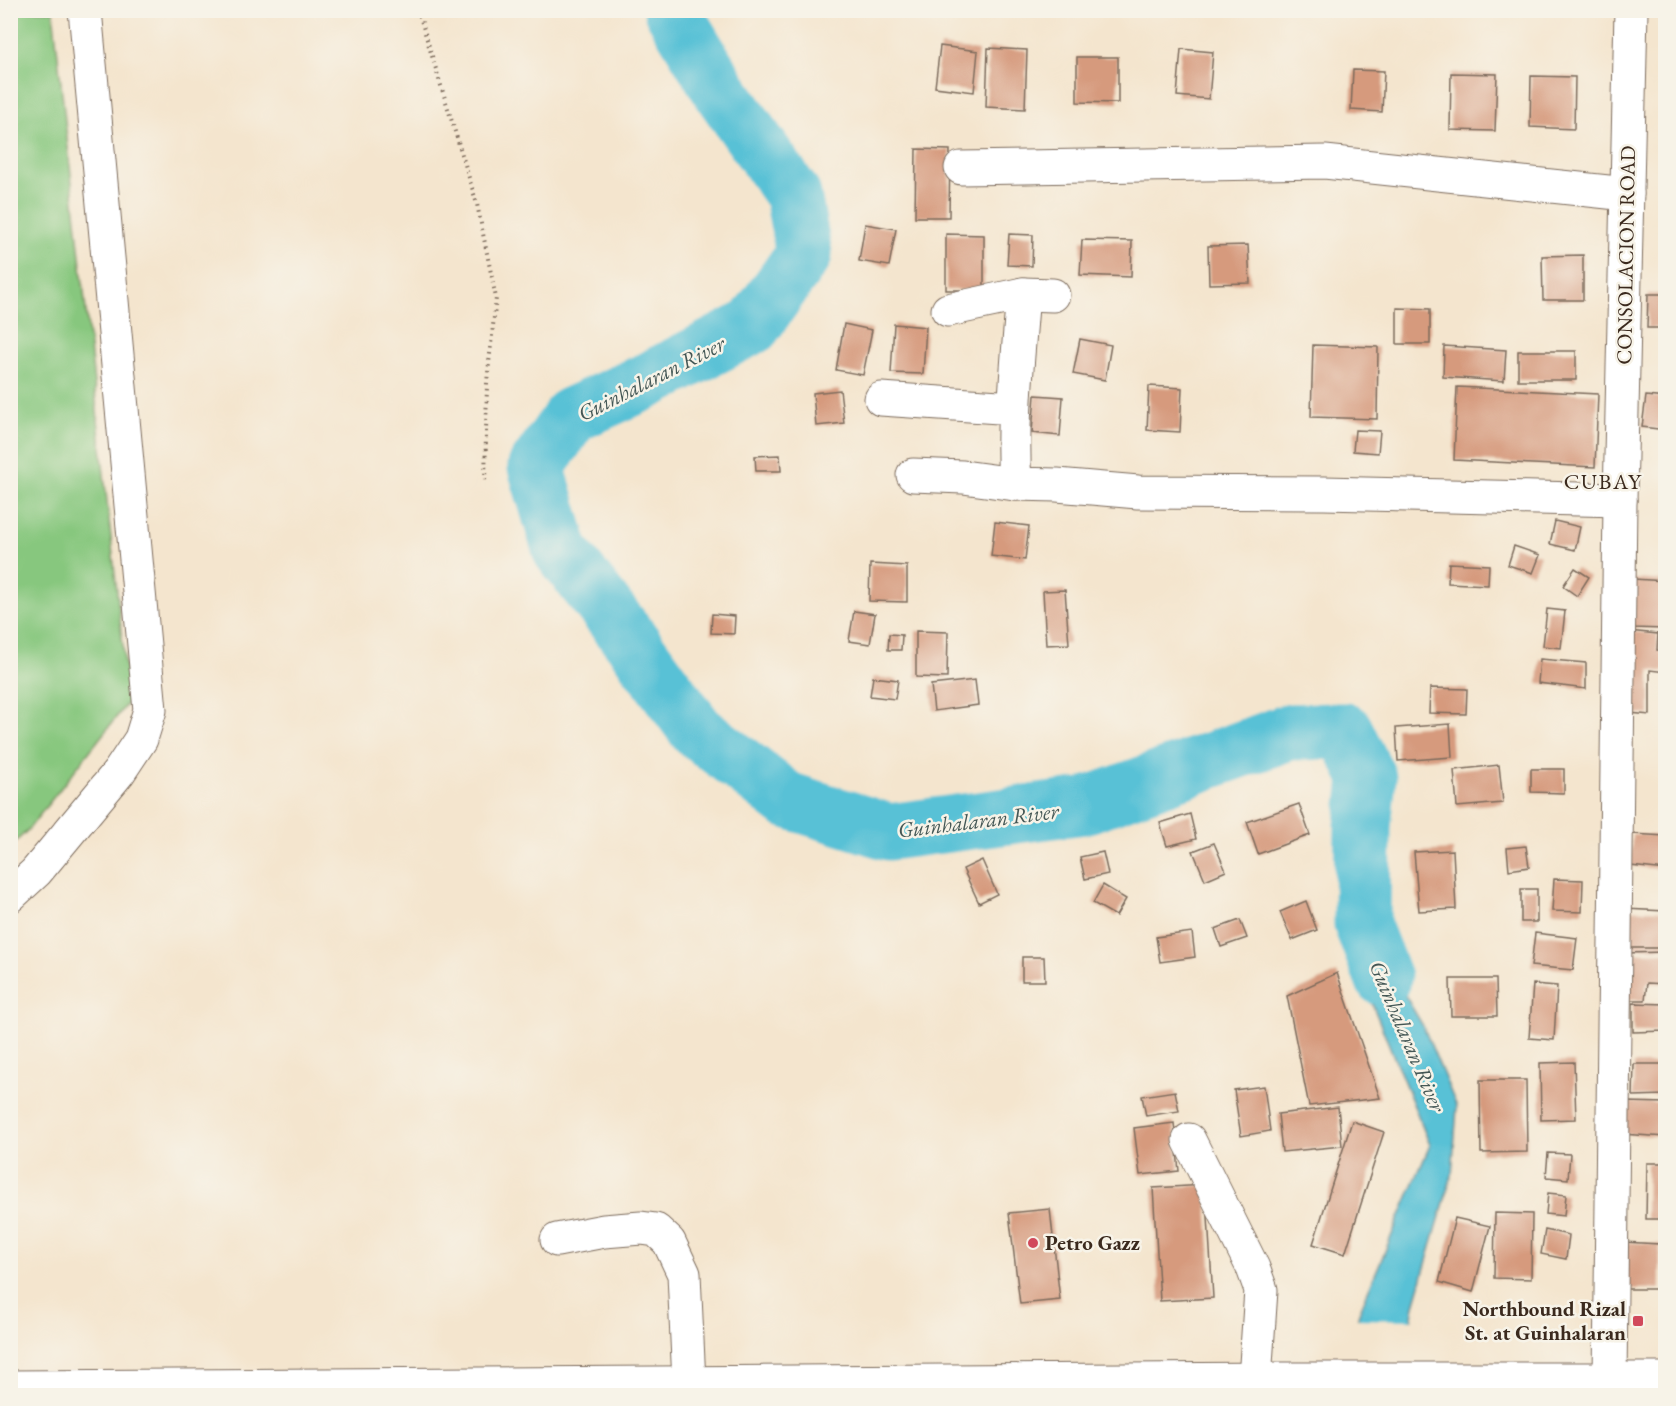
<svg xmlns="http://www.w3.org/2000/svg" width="1676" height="1406" viewBox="0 0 1676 1406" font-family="'EB Garamond',serif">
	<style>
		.green { fill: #87c77e; stroke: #61784e; stroke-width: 1.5 }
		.water { fill: #59c1d6; stroke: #4a767a; stroke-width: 1.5 }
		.pier { fill: #f4e5ce }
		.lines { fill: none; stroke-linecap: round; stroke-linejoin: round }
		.river { stroke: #59c1d6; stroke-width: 57 }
		.building { fill: #d69a7d }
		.minor-casing { stroke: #7c6b5c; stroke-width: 35 }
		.major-casing { stroke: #7c6b5c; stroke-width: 35 }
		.path { stroke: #7c6b5c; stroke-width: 4; stroke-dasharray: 1.5 4.5; stroke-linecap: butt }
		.minor { stroke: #fff; stroke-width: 33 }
		.major { stroke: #fff; stroke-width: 33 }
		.poi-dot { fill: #d1495b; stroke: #f7f3e8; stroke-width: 2 }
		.labels { text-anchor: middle; stroke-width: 5; stroke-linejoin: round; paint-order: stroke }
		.street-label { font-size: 21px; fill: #3b2a1e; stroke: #f7f3e8 }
		.poi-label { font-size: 21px; font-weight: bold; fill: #3b2a1e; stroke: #f7f3e8; text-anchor: start }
		.water-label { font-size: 22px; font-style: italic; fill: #445755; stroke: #f7f3e8 }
		.neighbourhood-label { font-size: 22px; letter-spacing: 1.5px; fill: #3b2a1e; stroke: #f7f3e8 }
	</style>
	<rect width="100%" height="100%" fill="#f7f3e8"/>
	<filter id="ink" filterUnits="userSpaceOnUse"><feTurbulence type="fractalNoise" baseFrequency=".0167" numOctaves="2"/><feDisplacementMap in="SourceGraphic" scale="12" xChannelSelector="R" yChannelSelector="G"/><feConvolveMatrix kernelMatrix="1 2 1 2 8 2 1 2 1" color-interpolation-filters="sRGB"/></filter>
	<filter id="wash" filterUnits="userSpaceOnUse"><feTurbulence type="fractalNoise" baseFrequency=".008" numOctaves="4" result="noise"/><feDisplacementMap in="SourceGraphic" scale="24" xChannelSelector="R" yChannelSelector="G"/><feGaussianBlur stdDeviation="1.35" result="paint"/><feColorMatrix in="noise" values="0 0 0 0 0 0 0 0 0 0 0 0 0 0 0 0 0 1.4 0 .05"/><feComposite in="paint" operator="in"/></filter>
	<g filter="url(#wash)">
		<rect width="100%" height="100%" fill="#f4e5ce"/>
		<!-- green -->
		<path class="green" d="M 11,10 L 53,11 L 129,701 L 28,830 L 11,846 Z"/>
		<!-- water -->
		<path class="water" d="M 1350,903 L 1368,903 L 1389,968 L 1423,1026 L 1457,1107 L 1452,1175 L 1414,1305 L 1398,1395 L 1334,1396 L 1360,1310 L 1430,1145 L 1355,962 Z"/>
		<!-- pier -->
		<path class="pier" d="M 1354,1319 L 1414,1320 L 1401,1396 L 1331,1396 Z"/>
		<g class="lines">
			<!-- river -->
			<path class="river" d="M 672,10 L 722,93 L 793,195 L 804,254 L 753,326 L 645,382 L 572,415 L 536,467 L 561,551 L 633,643 L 697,731 L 787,800 L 889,832 L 1084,806 L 1289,732 L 1345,731 L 1368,778 L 1363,826 L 1362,924 L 1383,978"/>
		</g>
		<g id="blocks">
			<!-- building -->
			<g class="building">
				<path d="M 940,46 L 978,51 L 974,92 L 935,87 Z"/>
				<path d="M 988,48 L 1027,50 L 1025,109 L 986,107 Z"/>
				<path d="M 1181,49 L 1213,52 L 1209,99 L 1177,96 Z"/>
				<path d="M 1077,57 L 1118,57 L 1118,103 L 1077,102 Z"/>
				<path d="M 1353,70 L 1384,71 L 1382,112 L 1351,110 Z"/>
				<path d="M 1451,73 L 1497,74 L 1495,131 L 1450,130 Z"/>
				<path d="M 1531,76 L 1575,77 L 1574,129 L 1530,127 Z"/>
				<path d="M 916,149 L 950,150 L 949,217 L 915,217 Z"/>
				<path d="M 865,224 L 896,229 L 889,266 L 859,261 Z"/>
				<path d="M 946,234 L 984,235 L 984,290 L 946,290 Z"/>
				<path d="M 1009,234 L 1033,235 L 1032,266 L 1007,265 Z"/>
				<path d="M 1082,240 L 1132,241 L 1131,277 L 1080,275 Z"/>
				<path d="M 1248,245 L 1250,283 L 1209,284 L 1208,246 Z"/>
				<path d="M 1583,255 L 1583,300 L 1543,300 L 1542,256 Z"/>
				<path d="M 1648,294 L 1666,294 L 1666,328 L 1647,328 Z"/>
				<path d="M 1397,308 L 1430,309 L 1430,344 L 1397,344 Z"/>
				<path d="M 844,324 L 872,330 L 863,375 L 836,370 Z"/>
				<path d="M 894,324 L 926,327 L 923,374 L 891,373 Z"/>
				<path d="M 1080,339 L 1111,345 L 1105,380 L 1073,374 Z"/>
				<path d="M 1313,345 L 1378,347 L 1377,419 L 1311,417 Z"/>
				<path d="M 1444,346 L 1506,350 L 1504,381 L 1443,377 Z"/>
				<rect x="1518" y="351" width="58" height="29"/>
				<path d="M 1149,386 L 1182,388 L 1180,432 L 1147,430 Z"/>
				<path d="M 1457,387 L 1598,394 L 1595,467 L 1454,460 Z"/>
				<path d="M 840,390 L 844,423 L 816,426 L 813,393 Z"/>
				<path d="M 1035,395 L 1063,397 L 1060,436 L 1032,433 Z"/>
				<path d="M 1646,396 L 1666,398 L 1666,430 L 1642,427 Z"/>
				<path d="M 1355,430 L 1380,431 L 1378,453 L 1353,451 Z"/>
				<path d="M 780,455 L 781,471 L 756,471 L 755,456 Z"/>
				<path d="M 1555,521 L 1580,527 L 1575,550 L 1550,544 Z"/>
				<path d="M 995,522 L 1029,526 L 1025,560 L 991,556 Z"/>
				<path d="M 1514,546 L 1540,555 L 1533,573 L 1508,565 Z"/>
				<path d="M 1449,563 L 1489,565 L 1488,585 L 1448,583 Z"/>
				<path d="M 870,564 L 907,566 L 907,602 L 869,601 Z"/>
				<path d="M 1575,568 L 1589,577 L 1577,596 L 1563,586 Z"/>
				<path d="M 1633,579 L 1666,581 L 1666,629 L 1633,628 Z"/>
				<path d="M 1065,590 L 1069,644 L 1046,645 L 1043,591 Z"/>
				<path d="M 1547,609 L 1565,611 L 1561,648 L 1543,646 Z"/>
				<path d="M 854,611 L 875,614 L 870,644 L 849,641 Z"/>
				<path d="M 712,614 L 735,616 L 734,634 L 711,633 Z"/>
				<path d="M 916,631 L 948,632 L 947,678 L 916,677 Z"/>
				<path d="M 1628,631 L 1658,634 L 1657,650 L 1666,651 L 1666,672 L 1650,670 L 1650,715 L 1630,713 Z"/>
				<path d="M 889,634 L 902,635 L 901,650 L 888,650 Z"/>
				<path d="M 1540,659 L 1586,663 L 1586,689 L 1538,683 Z"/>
				<path d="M 873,677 L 898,680 L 895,699 L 870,696 Z"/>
				<path d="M 975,680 L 978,705 L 934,711 L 931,685 Z"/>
				<path d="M 1430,688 L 1467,689 L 1466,714 L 1429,713 Z"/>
				<path d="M 1450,724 L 1452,757 L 1398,761 L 1396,728 Z"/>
				<path d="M 1499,765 L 1503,803 L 1457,807 L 1454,770 Z"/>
				<path d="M 1531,769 L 1564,769 L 1564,793 L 1531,792 Z"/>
				<path d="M 1299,804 L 1310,835 L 1258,854 L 1247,822 Z"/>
				<path d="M 1190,814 L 1196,839 L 1167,846 L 1160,823 Z"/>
				<path d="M 1632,834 L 1666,836 L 1666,870 L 1631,866 Z"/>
				<path d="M 1214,843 L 1226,871 L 1205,880 L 1193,851 Z"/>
				<path d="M 1526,846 L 1529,867 L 1509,870 L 1507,848 Z"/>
				<path d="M 1453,850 L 1456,909 L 1419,911 L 1414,852 Z"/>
				<path d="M 1103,852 L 1108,874 L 1085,879 L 1080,857 Z"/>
				<path d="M 982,860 L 997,894 L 979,903 L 963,869 Z"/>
				<path d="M 1554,879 L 1583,880 L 1582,912 L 1552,911 Z"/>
				<path d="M 1103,885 L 1126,899 L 1116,916 L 1093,903 Z"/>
				<rect x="1521" y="889" width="16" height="33"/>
				<path d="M 1306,901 L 1317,930 L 1292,940 L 1280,912 Z"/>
				<path d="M 1624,909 L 1666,911 L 1666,948 L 1628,948 Z"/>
				<path d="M 1240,920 L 1247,938 L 1221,947 L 1215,929 Z"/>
				<path d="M 1192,932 L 1195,957 L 1160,962 L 1156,937 Z"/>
				<path d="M 1535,933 L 1577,938 L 1573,970 L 1531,966 Z"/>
				<path d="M 1666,952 L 1666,984 L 1647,983 L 1645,1000 L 1624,1000 L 1625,953 Z"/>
				<path d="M 1022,957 L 1044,957 L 1045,981 L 1022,981 Z"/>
				<path d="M 1337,973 L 1380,1098 L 1309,1106 L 1287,996 Z"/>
				<path d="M 1450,979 L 1496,979 L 1497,1016 L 1451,1016 Z"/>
				<path d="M 1533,984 L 1557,986 L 1554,1040 L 1529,1038 Z"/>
				<path d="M 1633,1003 L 1666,1004 L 1666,1031 L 1633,1032 Z"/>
				<path d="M 1574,1062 L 1576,1119 L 1541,1120 L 1540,1063 Z"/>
				<path d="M 1634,1064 L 1666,1064 L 1666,1095 L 1633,1096 Z"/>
				<path d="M 1480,1080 L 1526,1080 L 1527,1152 L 1481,1153 Z"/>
				<path d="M 1264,1086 L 1270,1131 L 1241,1136 L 1234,1090 Z"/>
				<path d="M 1175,1091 L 1179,1111 L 1146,1116 L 1142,1096 Z"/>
				<path d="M 1625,1102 L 1666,1103 L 1666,1137 L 1622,1134 Z"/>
				<path d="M 1338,1107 L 1342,1146 L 1282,1152 L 1278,1114 Z"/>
				<path d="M 1352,1121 L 1384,1132 L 1345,1254 L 1313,1244 Z"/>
				<path d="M 1174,1123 L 1179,1171 L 1140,1175 L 1134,1128 Z"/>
				<path d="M 1548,1153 L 1570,1154 L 1568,1179 L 1546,1177 Z"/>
				<path d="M 1647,1163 L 1666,1163 L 1666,1219 L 1646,1219 Z"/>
				<path d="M 1206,1185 L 1213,1298 L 1160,1301 L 1153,1188 Z"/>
				<path d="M 1548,1193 L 1566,1195 L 1564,1216 L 1546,1214 Z"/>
				<path d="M 1050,1209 L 1060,1300 L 1020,1304 L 1009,1213 Z"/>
				<path d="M 1495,1213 L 1532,1214 L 1531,1279 L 1494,1278 Z"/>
				<path d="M 1455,1218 L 1490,1226 L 1473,1292 L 1439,1282 Z"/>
				<path d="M 1545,1230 L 1569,1235 L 1566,1259 L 1541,1254 Z"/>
				<path d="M 1623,1242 L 1660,1244 L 1660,1289 L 1622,1289 Z"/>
			</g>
		</g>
	</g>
	<g filter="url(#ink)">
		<use href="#blocks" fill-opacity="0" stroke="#7c6b5c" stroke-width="1.5"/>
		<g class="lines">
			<defs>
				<g id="minor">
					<path d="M 961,168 L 1325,162 L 1627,194"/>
					<path d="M 1023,294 L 1053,295"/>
					<path d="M 948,310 L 1023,294 C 1018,357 1011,421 1015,484 L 1057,485 L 1138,492 L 1324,493 L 1620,500"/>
					<path d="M 881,399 L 1014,408"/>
					<path d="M 913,475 L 963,477 L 1015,484"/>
					<path d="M 10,896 L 36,872 L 119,772 L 141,739 L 150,710 L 85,10"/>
					<path d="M 1189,1140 L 1253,1268 L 1261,1290 L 1255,1379"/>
					<path d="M 557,1240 L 604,1231 L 641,1228 L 656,1230 L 669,1242 L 684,1274 L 689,1383"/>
					<path d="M 1610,1379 L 1620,500 L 1631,10"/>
				</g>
				<path id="major" d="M 10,1387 L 1279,1379 L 1666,1379"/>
			</defs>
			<!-- minor casing -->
			<use href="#minor" class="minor-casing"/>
			<!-- major casing -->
			<use href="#major" class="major-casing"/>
			<!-- path -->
			<path class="path" d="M 418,10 L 477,204 L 496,298 L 487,382 L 485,484"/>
			<!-- minor -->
			<use href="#minor" class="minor"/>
			<!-- major -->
			<use href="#major" class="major"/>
		</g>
	</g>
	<!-- markers -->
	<g class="poi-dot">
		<circle cx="1033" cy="1243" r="6"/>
		<rect x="1632" y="1315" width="12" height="12" rx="3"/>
	</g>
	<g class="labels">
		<!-- street labels -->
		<g class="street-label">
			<text transform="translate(1626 255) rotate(-89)" y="7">CONSOLACION ROAD</text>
		</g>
		<!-- poi labels -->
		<g class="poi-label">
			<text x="1045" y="1250">Petro Gazz</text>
			<text x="1626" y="1316" text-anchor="end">Northbound Rizal<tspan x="1626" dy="24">St. at Guinhalaran</tspan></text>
		</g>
		<!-- water labels -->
		<g class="water-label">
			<text transform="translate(651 378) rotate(-27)" y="8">Guinhalaran River</text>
			<text transform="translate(978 820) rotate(-7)" y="8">Guinhalaran River</text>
			<text transform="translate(1408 1036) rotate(67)" y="8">Guinhalaran River</text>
		</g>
		<!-- neighbourhood labels -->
		<g class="neighbourhood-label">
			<text x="1603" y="489">CUBAY</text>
		</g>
	</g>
	<!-- margin -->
	<rect width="1676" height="1406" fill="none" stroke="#f7f3e8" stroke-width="36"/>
</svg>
